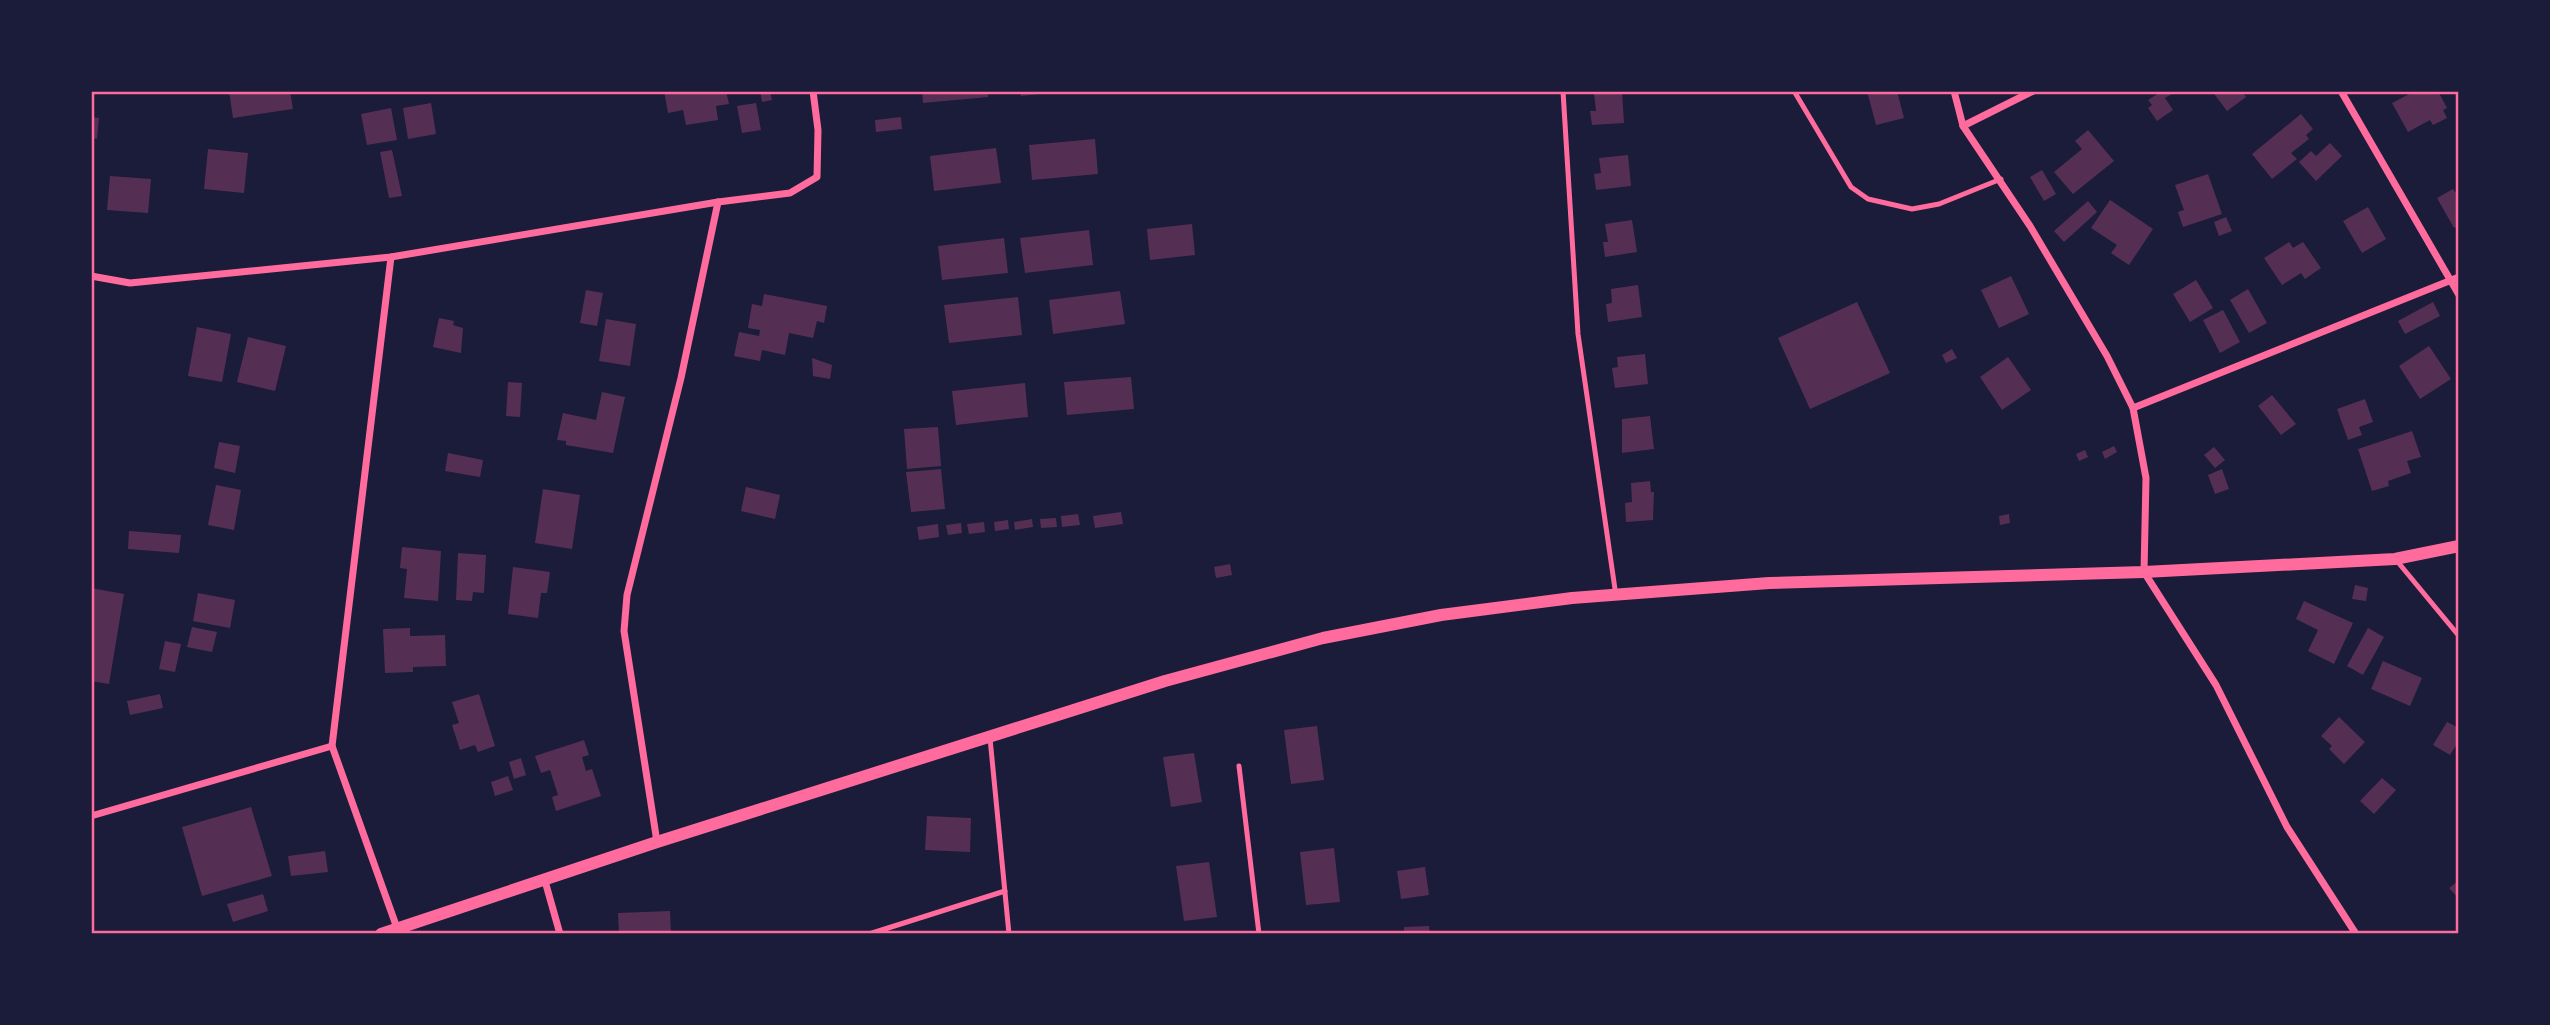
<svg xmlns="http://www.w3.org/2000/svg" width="2550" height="1025" viewBox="0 0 2550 1025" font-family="Karla,sans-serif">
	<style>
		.building { fill: #542f53 }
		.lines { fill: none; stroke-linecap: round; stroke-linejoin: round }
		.service { stroke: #ff6b9d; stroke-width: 5 }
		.minor { stroke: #ff6b9d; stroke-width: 7 }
		.tertiary { stroke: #ff6b9d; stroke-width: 12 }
		.neatline { fill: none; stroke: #ff6b9d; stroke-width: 2.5 }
	</style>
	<rect width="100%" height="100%" fill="#1b1b3a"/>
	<!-- building -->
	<g class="building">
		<path d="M 229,91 L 290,91 L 293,109 L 233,118 Z"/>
		<path d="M 664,91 L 726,91 L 729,104 L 716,106 L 718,120 L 686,125 L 683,110 L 668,113 Z"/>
		<path d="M 760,91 L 770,91 L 772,100 L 762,102 Z"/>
		<path d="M 922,91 L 988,91 L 988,97 L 923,103 Z"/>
		<path d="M 1020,91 L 1047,91 L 1047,93 L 1021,96 Z"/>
		<path d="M 1622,91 L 1624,123 L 1592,125 L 1590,111 L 1596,111 L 1594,93 Z"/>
		<path d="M 1867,91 L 1897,91 L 1904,118 L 1876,125 Z"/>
		<path d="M 2162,91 L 2177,91 L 2165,98 L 2173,110 L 2157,121 L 2148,108 L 2152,105 L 2148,100 Z"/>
		<path d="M 2212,91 L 2242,91 L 2246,97 L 2227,111 Z"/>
		<path d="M 2415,91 L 2438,91 L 2447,108 L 2443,110 L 2447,118 L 2433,125 L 2430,120 L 2408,132 L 2392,103 Z"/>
		<path d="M 431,103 L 436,134 L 408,139 L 403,108 Z"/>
		<path d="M 756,103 L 761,130 L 742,133 L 737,106 Z"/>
		<path d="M 391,108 L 397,140 L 367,145 L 361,114 Z"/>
		<path d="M 2301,114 L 2313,129 L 2306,135 L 2309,139 L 2291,153 L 2297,159 L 2272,179 L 2252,154 Z"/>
		<path d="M 91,117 L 99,118 L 97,139 L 91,138 Z"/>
		<path d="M 901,117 L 902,129 L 876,132 L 875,120 Z"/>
		<path d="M 2088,130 L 2114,161 L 2073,194 L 2054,172 L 2082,149 L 2075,141 Z"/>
		<path d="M 1095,139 L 1098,174 L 1032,180 L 1029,145 Z"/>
		<path d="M 2330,143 L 2342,156 L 2316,181 L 2299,162 L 2311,151 L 2316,156 Z"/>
		<path d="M 996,148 L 1001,183 L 934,191 L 930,156 Z"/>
		<path d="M 208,149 L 248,153 L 244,193 L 204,189 Z"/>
		<path d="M 392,150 L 402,196 L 389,198 L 380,152 Z"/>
		<path d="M 1628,155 L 1631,186 L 1596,190 L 1594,174 L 1601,173 L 1599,158 Z"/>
		<path d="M 2042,170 L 2056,194 L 2044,201 L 2030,177 Z"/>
		<path d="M 2208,174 L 2222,214 L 2183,227 L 2178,212 L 2184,210 L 2175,185 Z"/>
		<path d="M 110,176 L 151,179 L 148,213 L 107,210 Z"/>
		<path d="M 2453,189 L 2456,193 L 2459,192 L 2459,225 L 2454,228 L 2437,198 Z"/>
		<path d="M 2110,200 L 2153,229 L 2129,265 L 2111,253 L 2117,245 L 2091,228 Z"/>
		<path d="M 2088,201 L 2097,212 L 2064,242 L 2054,231 Z"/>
		<path d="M 2368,207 L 2386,239 L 2362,253 L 2343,221 Z"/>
		<path d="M 2226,217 L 2232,231 L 2219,236 L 2214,222 Z"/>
		<path d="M 1632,220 L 1637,252 L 1605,257 L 1603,242 L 1608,242 L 1605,224 Z"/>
		<path d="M 1192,224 L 1195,255 L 1150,260 L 1147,229 Z"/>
		<path d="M 1089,230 L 1093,265 L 1025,273 L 1020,238 Z"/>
		<path d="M 1004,238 L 1008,273 L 942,280 L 938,246 Z"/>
		<path d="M 2289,242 L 2293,248 L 2303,242 L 2321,268 L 2305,279 L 2301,273 L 2282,285 L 2264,258 Z"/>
		<path d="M 2011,276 L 2029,314 L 1999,328 L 1981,290 Z"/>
		<path d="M 2196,280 L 2213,308 L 2190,322 L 2173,294 Z"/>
		<path d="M 1638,285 L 1642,317 L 1608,322 L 1606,304 L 1612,303 L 1611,289 Z"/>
		<path d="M 2248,289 L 2267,323 L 2249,333 L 2230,300 Z"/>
		<path d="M 586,290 L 603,293 L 597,326 L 580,323 Z"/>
		<path d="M 1120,291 L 1125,324 L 1053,334 L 1049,300 Z"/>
		<path d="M 764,294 L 827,306 L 824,323 L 817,321 L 813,338 L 789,333 L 785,355 L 762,350 L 760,361 L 734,356 L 739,332 L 759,336 L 760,330 L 748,328 L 752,304 L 762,306 Z"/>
		<path d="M 1018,297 L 1022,335 L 949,343 L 944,305 Z"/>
		<path d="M 1857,302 L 1890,373 L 1810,409 L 1778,338 Z"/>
		<path d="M 2433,302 L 2440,316 L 2405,334 L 2398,321 Z"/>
		<path d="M 2223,310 L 2240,342 L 2220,353 L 2203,320 Z"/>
		<path d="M 439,318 L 454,321 L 453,325 L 463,328 L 461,353 L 433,347 Z"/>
		<path d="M 606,319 L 636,324 L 630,366 L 599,361 Z"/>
		<path d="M 197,327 L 231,334 L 222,382 L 188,376 Z"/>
		<path d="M 248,337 L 286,346 L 275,391 L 237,382 Z"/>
		<path d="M 2429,346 L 2451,379 L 2420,399 L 2399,366 Z"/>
		<path d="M 1952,349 L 1957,358 L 1946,363 L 1942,355 Z"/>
		<path d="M 1645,354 L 1648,384 L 1615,388 L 1612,368 L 1618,367 L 1617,357 Z"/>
		<path d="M 2008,357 L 2031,390 L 2002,410 L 1980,377 Z"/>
		<path d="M 812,358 L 832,365 L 830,379 L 813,376 Z"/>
		<path d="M 1131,377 L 1134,409 L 1067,415 L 1064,382 Z"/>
		<path d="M 508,382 L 522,383 L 520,417 L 506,416 Z"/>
		<path d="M 1025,383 L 1028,417 L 956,425 L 952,391 Z"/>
		<path d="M 602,392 L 625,397 L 613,453 L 566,445 L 566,441 L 557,440 L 563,413 L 596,420 Z"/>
		<path d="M 2272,395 L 2296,424 L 2281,435 L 2258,406 Z"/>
		<path d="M 2365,399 L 2373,422 L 2359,427 L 2362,435 L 2348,440 L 2337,409 Z"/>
		<path d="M 1650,416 L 1654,449 L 1622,453 L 1622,419 Z"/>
		<path d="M 938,427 L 941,466 L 907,469 L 904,429 Z"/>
		<path d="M 2412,431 L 2421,457 L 2407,461 L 2411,473 L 2388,481 L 2389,486 L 2372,491 L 2358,449 Z"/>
		<path d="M 219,442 L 240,446 L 235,473 L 214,468 Z"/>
		<path d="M 2114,446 L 2117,452 L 2105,459 L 2102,452 Z"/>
		<path d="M 2214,447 L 2225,460 L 2215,468 L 2204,455 Z"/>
		<path d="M 2085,450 L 2088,457 L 2079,461 L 2076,454 Z"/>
		<path d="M 448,453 L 483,460 L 480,477 L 445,471 Z"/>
		<path d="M 941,469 L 945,509 L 911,512 L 906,472 Z"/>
		<path d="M 2222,469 L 2229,489 L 2215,494 L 2208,475 Z"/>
		<path d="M 1650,481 L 1651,492 L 1654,492 L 1653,520 L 1626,522 L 1625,503 L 1632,502 L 1631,483 Z"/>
		<path d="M 216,485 L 241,490 L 234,530 L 208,525 Z"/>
		<path d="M 746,487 L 780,495 L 775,519 L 741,511 Z"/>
		<path d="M 543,489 L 580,495 L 572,549 L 535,543 Z"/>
		<path d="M 1121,512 L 1123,524 L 1095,528 L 1093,516 Z"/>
		<path d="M 1078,514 L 1080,525 L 1062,527 L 1061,516 Z"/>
		<path d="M 2009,514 L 2010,523 L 2000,525 L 1999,516 Z"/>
		<path d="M 1056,518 L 1057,527 L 1041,528 L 1040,519 Z"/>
		<path d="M 1032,519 L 1033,527 L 1015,530 L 1014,522 Z"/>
		<path d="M 1008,520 L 1009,529 L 995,531 L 994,522 Z"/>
		<path d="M 984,522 L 985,532 L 969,534 L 967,524 Z"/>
		<path d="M 961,523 L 962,533 L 948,535 L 946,525 Z"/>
		<path d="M 938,524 L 939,537 L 919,540 L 917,527 Z"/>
		<path d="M 129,531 L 181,535 L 179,553 L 128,549 Z"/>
		<path d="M 402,547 L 441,551 L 438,601 L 404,598 L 407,569 L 400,568 Z"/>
		<path d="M 458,553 L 486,555 L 484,593 L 473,592 L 472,601 L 456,600 Z"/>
		<path d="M 1230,564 L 1232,575 L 1216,578 L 1214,567 Z"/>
		<path d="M 513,567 L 550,572 L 547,593 L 541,593 L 538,618 L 508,614 Z"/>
		<path d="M 2355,585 L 2368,588 L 2366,601 L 2352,599 Z"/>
		<path d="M 91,588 L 124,594 L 109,684 L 91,681 Z"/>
		<path d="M 198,593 L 235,600 L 230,628 L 193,621 Z"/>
		<path d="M 2304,601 L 2353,623 L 2334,664 L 2308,651 L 2318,630 L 2296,619 Z"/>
		<path d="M 192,627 L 217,632 L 212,652 L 187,647 Z"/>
		<path d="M 410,628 L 410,636 L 445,635 L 446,666 L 413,667 L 413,672 L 385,673 L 383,629 Z"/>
		<path d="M 2368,628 L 2384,637 L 2363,675 L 2347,666 Z"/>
		<path d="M 165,641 L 181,644 L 175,672 L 159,669 Z"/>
		<path d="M 2383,661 L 2422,678 L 2410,706 L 2371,689 Z"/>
		<path d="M 160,694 L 163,708 L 130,715 L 127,701 Z"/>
		<path d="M 479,694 L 495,746 L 478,752 L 475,745 L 460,750 L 452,725 L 459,723 L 452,702 Z"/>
		<path d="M 2339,717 L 2365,742 L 2344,764 L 2329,749 L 2332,746 L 2321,736 Z"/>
		<path d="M 2447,722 L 2459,728 L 2459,741 L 2450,755 L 2433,745 Z"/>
		<path d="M 1317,726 L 1324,780 L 1291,784 L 1284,730 Z"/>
		<path d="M 584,740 L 589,755 L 582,757 L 586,771 L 592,769 L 601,796 L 556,811 L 552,797 L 558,795 L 550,770 L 541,773 L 535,756 Z"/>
		<path d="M 1194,753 L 1202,802 L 1171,807 L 1163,757 Z"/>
		<path d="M 521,758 L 526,775 L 514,779 L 509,762 Z"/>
		<path d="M 508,776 L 513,790 L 495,796 L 491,782 Z"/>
		<path d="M 2382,778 L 2396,790 L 2374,814 L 2360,801 Z"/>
		<path d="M 251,807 L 272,876 L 202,896 L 182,827 Z"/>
		<path d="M 927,816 L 971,818 L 970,852 L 925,850 Z"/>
		<path d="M 1334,848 L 1340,902 L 1306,905 L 1300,852 Z"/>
		<path d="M 325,851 L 328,872 L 291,876 L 288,856 Z"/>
		<path d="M 1209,862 L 1217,917 L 1184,921 L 1176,866 Z"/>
		<path d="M 1425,867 L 1429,895 L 1401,899 L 1397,871 Z"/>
		<path d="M 2459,880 L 2459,899 L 2449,888 Z"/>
		<path d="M 263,894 L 268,911 L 233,922 L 227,904 Z"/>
		<path d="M 670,911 L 671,934 L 619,934 L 618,913 Z"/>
		<path d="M 1429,926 L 1430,934 L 1404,934 L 1404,927 Z"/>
	</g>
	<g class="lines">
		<!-- service -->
		<g class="service">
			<path d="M 1563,91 L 1578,334 L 1616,596"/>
			<path d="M 1794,91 L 1851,187 L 1868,199 L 1912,209 L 1939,204 L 2001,179"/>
			<path d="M 2397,561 L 2459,636"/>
			<path d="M 990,738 L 1009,934"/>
			<path d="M 1239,766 L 1259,934"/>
			<path d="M 869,934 L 1005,891"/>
		</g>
		<!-- minor -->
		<g class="minor">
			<path d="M 1954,91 L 1963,126 L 2030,226 L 2107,356 L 2133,408 L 2146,478 L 2144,572 L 2216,685 L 2287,827 L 2356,934"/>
			<path d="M 2341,91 L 2459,295"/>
			<path d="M 1963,126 L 2033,91"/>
			<path d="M 391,257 L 332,746 L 397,928"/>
			<path d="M 91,276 L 130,283 L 391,257 L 718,202 L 790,193 L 817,177 L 818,130 L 813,91"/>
			<path d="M 2133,408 L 2459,277"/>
			<path d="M 91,816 L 332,746"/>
			<path d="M 657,842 L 624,631 L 627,595 L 681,378 L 718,202"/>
			<path d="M 545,881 L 560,934"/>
		</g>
		<!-- tertiary -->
		<path class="tertiary" d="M 381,934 L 657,842 L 1165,681 L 1323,638 L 1441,615 L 1572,598 L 1769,583 L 2144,572 L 2395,559 L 2459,546"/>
	</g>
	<!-- border -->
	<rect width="2550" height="1025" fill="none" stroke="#1b1b3a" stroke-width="186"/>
	<rect x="93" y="93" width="2364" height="839" class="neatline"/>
</svg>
